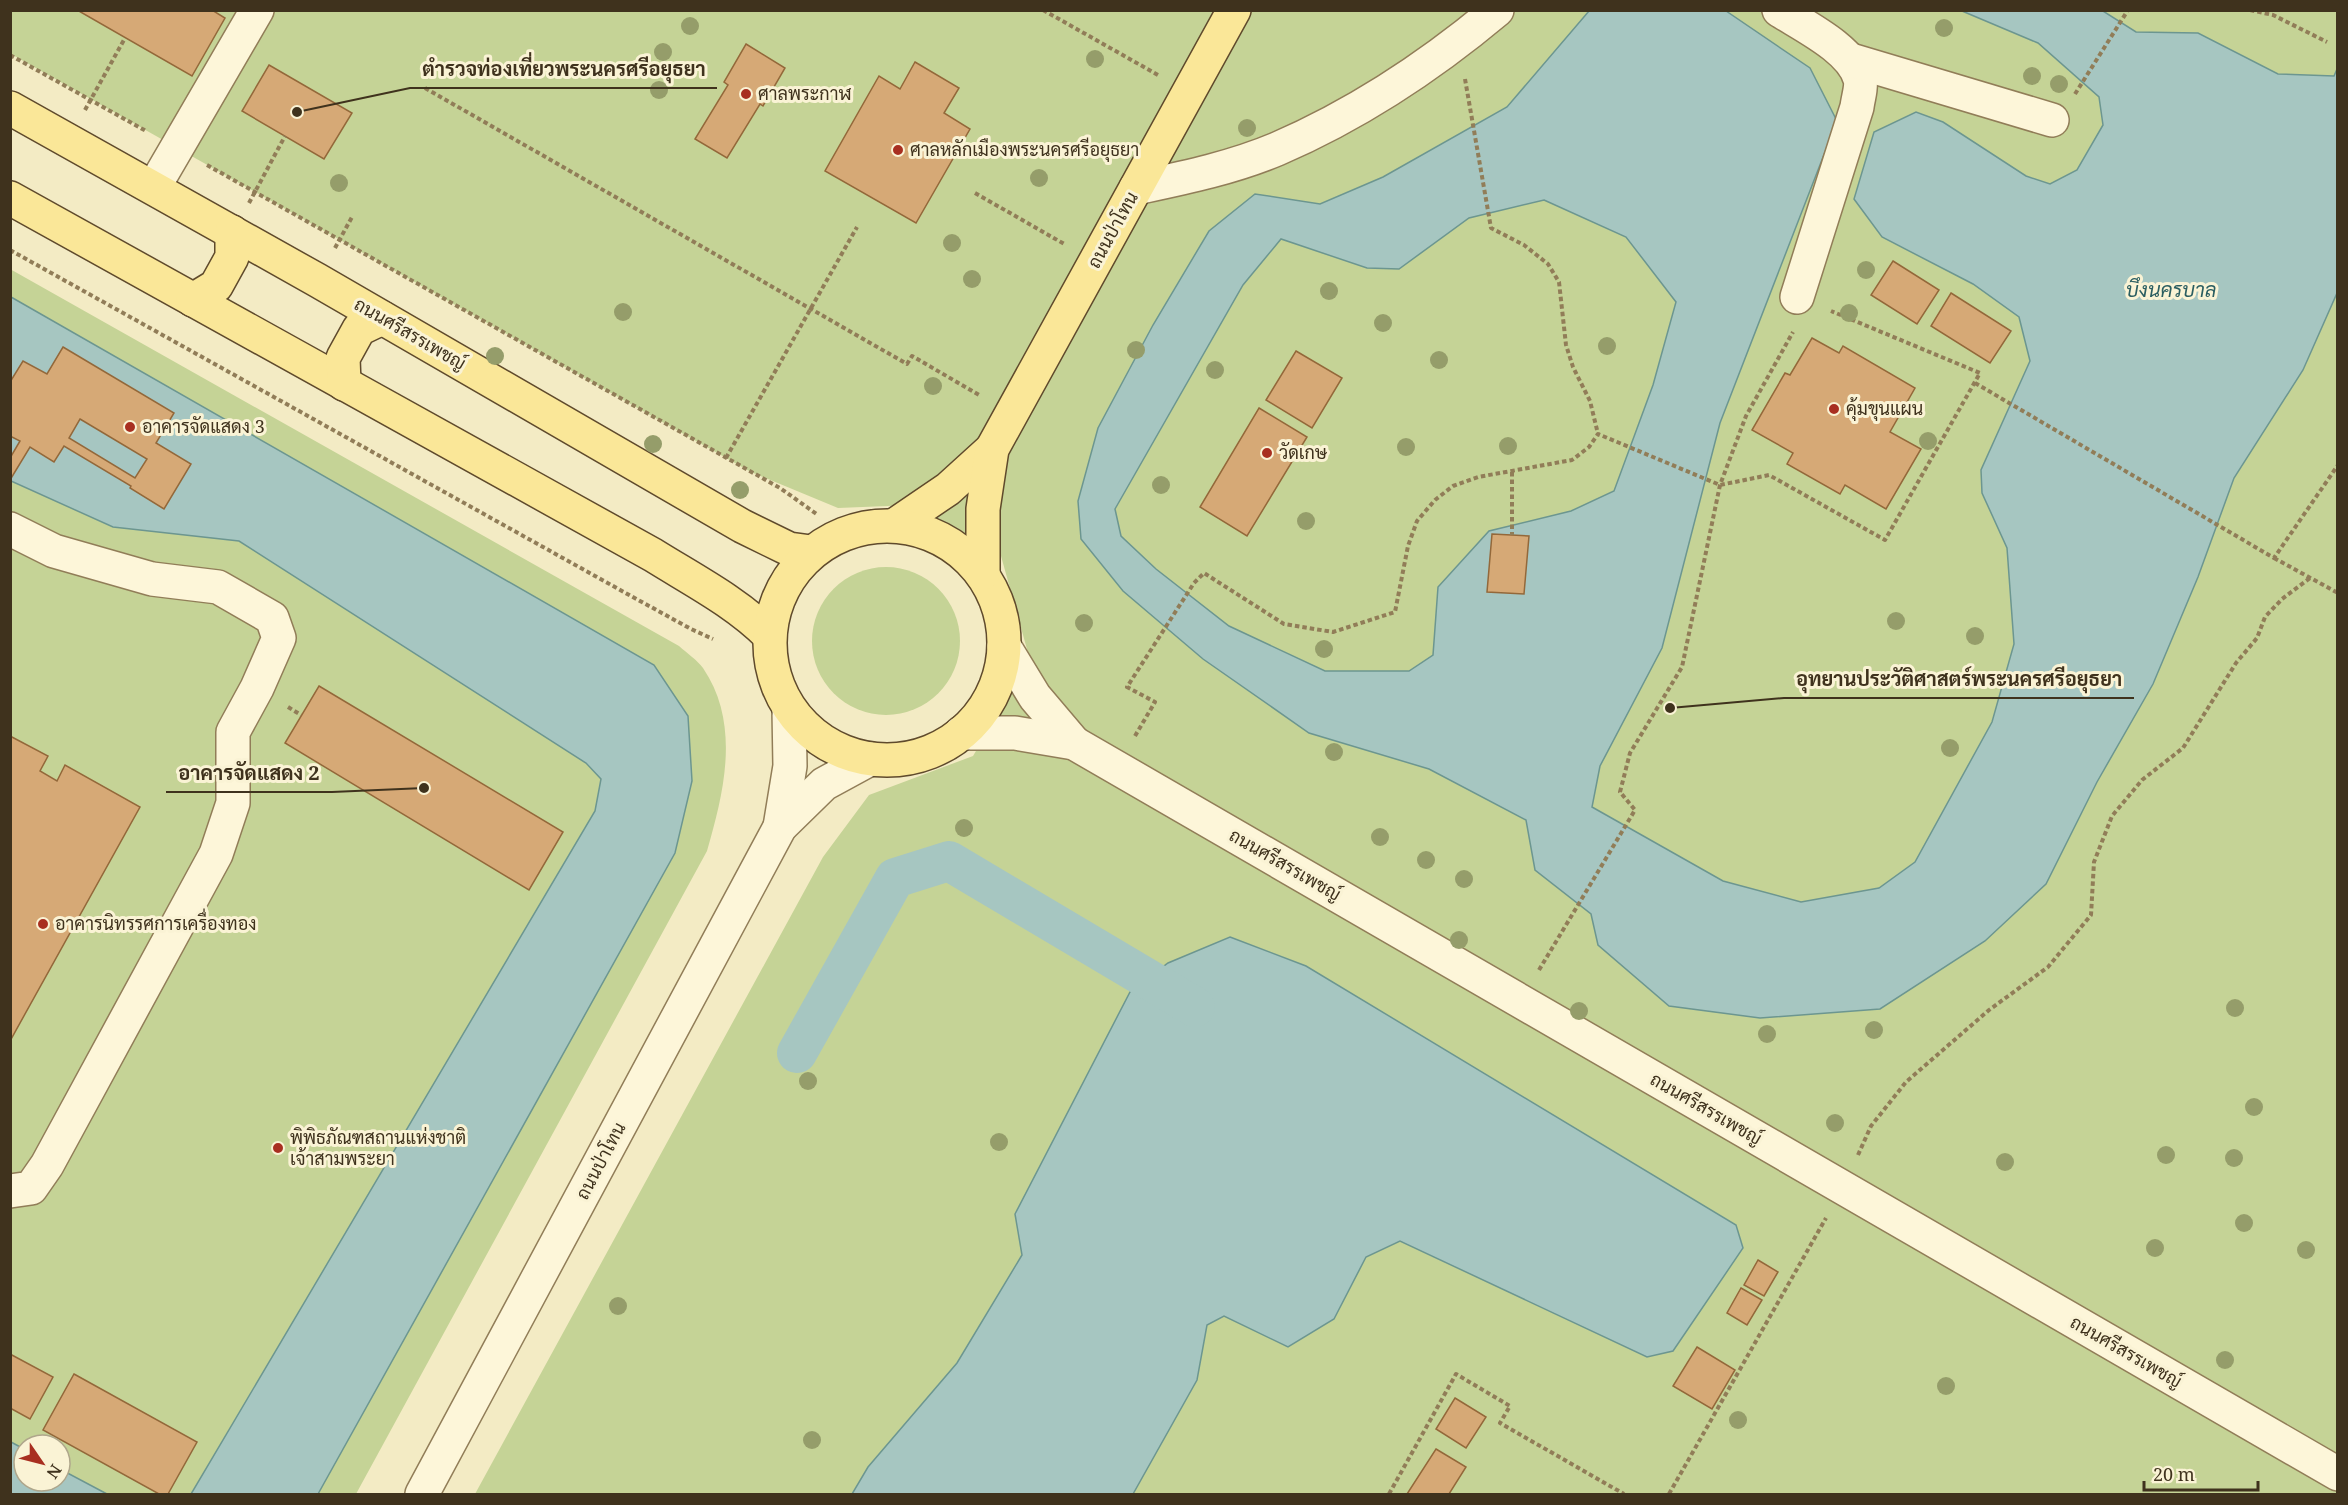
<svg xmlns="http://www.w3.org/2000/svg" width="2348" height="1505" viewBox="0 0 2348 1505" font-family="'Noto Serif',Sarabun,serif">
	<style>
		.green { fill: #c5d396; fill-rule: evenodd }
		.water { fill: #a6c6c1; stroke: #6c9690; stroke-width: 1.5; fill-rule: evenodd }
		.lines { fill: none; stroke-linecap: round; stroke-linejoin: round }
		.canal { stroke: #a6c6c1; stroke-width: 40 }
		.building { fill: #d6a976; stroke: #93683a; stroke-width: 1.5; fill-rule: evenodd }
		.minor-casing { stroke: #917d58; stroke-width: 36 }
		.major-casing { stroke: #5f4a2c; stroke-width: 36 }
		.path { stroke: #917d58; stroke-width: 4; stroke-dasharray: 4.5 3; stroke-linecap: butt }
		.minor { stroke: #fdf6d9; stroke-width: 33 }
		.major { stroke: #fae798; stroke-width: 33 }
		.tree { fill: #959d6a }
		.poi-dot { fill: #a82f20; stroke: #faf3d5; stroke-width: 2 }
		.labels { text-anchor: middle; stroke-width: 6; stroke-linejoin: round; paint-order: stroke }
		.poi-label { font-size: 18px; fill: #3f321d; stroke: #faf3d5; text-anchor: start }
		.street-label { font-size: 18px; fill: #3f321d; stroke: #faf3d5 }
		.water-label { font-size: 20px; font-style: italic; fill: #2b5e61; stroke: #faf3d5 }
		.leader { fill: none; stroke: #3f321d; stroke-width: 2 }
		.callout-dot { fill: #3f321d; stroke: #faf3d5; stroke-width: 2 }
		.callout-label { font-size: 20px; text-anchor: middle; font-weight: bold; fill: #3f321d; stroke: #faf3d5; stroke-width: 6; stroke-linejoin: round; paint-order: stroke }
	</style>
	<rect width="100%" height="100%" fill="#f3ebc4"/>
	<!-- green -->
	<g class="green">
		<path d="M 11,10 L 2337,11 L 2337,1494 L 475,1494 L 823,857 L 869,795 L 973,756 L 1030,660 L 1001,556 L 912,505 L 838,508 L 751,472 L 11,54 Z"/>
		<path d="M 10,269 L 679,646 C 687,653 697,660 703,668 C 741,724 724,792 707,851 L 356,1494 L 11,1494 ZM 24,1445 L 60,1445 L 60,1481 L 24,1481 Z"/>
		<circle cx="886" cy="641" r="74"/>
	</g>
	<!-- water -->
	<g class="water">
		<path d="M 1589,11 L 1726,11 L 1810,68 L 1837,121 L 1720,423 L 1662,648 L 1600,766 L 1592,807 L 1723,881 L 1801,902 L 1879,888 L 1915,862 L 1992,722 L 2014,644 L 2007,548 L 1982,493 L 1981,470 L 2030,361 L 2019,317 L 1973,284 L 1882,237 L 1854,199 L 1874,132 L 1916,112 L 1943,122 L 2026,176 L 2050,184 L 2077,170 L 2103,125 L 2099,97 L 2038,43 L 1962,11 L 2103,11 L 2136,32 L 2198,33 L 2278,74 L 2334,76 L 2337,69 L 2337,293 L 2303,370 L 2234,478 L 2198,577 L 2153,684 L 2097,782 L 2046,884 L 1985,941 L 1880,1009 L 1760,1018 L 1669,1006 L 1598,945 L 1591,914 L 1535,870 L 1526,820 L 1429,769 L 1309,733 L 1203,659 L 1123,591 L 1081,539 L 1078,501 L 1098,428 L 1153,325 L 1209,231 L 1255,194 L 1320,204 L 1383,177 L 1507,107 ZM 1544,200 L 1626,237 L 1676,302 L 1653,385 L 1614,491 L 1571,511 L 1489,531 L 1438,587 L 1433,655 L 1409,671 L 1325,671 L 1229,626 L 1156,569 L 1121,536 L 1115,509 L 1243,285 L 1281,239 L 1367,268 L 1399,269 L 1469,218 Z"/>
		<path d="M 11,297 L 654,665 L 688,716 L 692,781 L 675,853 L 318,1494 L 191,1494 L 595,811 L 601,779 L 586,763 L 239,541 L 113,527 L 11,481 Z"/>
		<path d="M 1230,937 L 1306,966 L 1736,1225 L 1743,1248 L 1673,1351 L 1647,1357 L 1400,1241 L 1366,1257 L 1334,1319 L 1288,1347 L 1224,1316 L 1207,1325 L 1197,1380 L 1133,1494 L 852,1494 L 868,1467 L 957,1363 L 1022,1255 L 1015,1214 L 1130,992 L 1168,963 Z"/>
		<path d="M 11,1442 L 24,1449 L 24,1481 L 60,1481 L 60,1469 L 107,1494 L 11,1494 Z"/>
	</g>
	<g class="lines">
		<!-- canal -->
		<path class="canal" d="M 797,1053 L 895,878 L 949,861 L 1195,1007"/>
	</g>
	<!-- building -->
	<g class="building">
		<path d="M 77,10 L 212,10 L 225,18 L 192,76 Z"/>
		<path d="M 746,44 L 785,68 L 763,106 L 760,104 L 727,158 L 695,139 L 728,85 L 724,82 Z"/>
		<path d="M 915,62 L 959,88 L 944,113 L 970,129 L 916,223 L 825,171 L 879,76 L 900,89 Z"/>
		<path d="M 269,65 L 352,113 L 324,159 L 242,111 Z"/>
		<path d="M 1893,261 L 1939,290 L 1917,324 L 1871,295 Z"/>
		<path d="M 1951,293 L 2011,331 L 1990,363 L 1931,326 Z"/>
		<path d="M 1812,338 L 1839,353 L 1843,346 L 1915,388 L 1890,432 L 1921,449 L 1886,509 L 1845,485 L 1840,494 L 1787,464 L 1793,453 L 1752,430 L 1785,373 L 1790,375 Z"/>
		<path d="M 63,347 L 174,413 L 156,443 L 191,464 L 164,509 L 130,488 L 131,486 L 64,446 L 54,462 L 30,447 L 10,480 L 10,458 L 20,441 L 10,436 L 10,382 L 23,361 L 47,374 ZM 80,419 L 147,459 L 135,478 L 69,438 Z"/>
		<path d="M 1296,351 L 1342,378 L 1312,428 L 1266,400 Z"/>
		<path d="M 1259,408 L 1307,437 L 1247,536 L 1200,507 Z"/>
		<path d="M 1492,534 L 1529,536 L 1524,594 L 1487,592 Z"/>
		<path d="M 319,686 L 563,832 L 529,890 L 285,743 Z"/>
		<path d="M 10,736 L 48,756 L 40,771 L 57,781 L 65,765 L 140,807 L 10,1041 Z"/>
		<path d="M 1758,1260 L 1778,1272 L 1764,1296 L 1744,1285 Z"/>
		<path d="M 1741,1288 L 1762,1300 L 1747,1325 L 1727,1313 Z"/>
		<path d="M 1697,1347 L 1735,1370 L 1712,1409 L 1673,1386 Z"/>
		<path d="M 10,1354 L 53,1377 L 30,1419 L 10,1408 Z"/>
		<path d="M 74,1374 L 197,1442 L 168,1494 L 159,1494 L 43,1430 Z"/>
		<path d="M 1455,1398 L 1486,1417 L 1466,1448 L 1436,1429 Z"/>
		<path d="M 1436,1449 L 1466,1467 L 1449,1494 L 1407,1494 Z"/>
	</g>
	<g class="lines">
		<defs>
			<g id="minor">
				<path d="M 1779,10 C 1804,26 1852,49 1860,79 C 1862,87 1858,98 1857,107 L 1797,297"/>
				<path d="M 1851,60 L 2052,120"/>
				<path d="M 154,187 L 257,10"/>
				<path d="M 1136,188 C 1183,178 1232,168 1277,149 C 1358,114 1429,67 1497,10"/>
				<path d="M 10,529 L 54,551 L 152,579 L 218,587 L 272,618 L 279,638 L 257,688 L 233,732 L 233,803 L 216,854 L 47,1165 L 31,1188 L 10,1191"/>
				<path d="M 1004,646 L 1035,697 L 1074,743"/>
				<path d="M 961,733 L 1015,733 L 1074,743 L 2338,1474"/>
				<path d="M 780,827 L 790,766 L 789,709"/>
				<path d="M 422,1494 L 780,827 L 824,784 L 870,759"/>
			</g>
			<g id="major">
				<path d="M 10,108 L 317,280 L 742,526 L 789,549 L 811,552"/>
				<path d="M 10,198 L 653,555 C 693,580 736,602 769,635"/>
				<path d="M 193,300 L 216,286 L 232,257 L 232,232"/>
				<path d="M 344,384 L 343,358 L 359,329 L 382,318"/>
				<path d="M 895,525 L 948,489 L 992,449"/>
				<circle cx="887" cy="643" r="117"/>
				<path d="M 983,573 L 983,509 L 992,449 L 1234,10"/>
			</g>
		</defs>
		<!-- minor casing -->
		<use href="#minor" class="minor-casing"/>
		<!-- major casing -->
		<use href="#major" class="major-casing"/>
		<!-- path -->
		<g class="path">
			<path d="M 1043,10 L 1158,75"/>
			<path d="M 2250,10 L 2273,15 L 2327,42"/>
			<path d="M 10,55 L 146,131"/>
			<path d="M 1465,79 L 1491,228 L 1524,245 L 1548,264 L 1559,282 L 1566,345 L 1573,367 L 1590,401 L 1598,434"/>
			<path d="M 425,88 L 907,364 L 912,356 L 981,396"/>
			<path d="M 2075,94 L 2128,10"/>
			<path d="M 85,110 L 125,38"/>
			<path d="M 207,165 L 780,488 L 818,515"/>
			<path d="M 975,193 L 1066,245"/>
			<path d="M 249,203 L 285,136"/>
			<path d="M 335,248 L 352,217"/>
			<path d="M 10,250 L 631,596 L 691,629 L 713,639"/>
			<path d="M 1975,383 L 2274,558 L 2338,465"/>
			<path d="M 726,458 L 857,227"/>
			<path d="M 1512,472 L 1512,535"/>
			<path d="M 2274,558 L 2338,593"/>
			<path d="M 288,707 L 301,715"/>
			<path d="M 1135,736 L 1155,702 L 1127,687 L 1194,583 L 1204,573 L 1284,624 L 1333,632 L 1395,612 L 1408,546 L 1417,521 L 1435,500 L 1453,486 L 1478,477 L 1572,460 L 1589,447 L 1598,434 L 1720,485 L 1769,475 L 1885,540 L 1980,373 L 1831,311"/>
			<path d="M 1539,970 L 1635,810 L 1620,792 L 1630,753 L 1682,667 L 1720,485 L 1746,416 L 1793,332"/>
			<path d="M 1858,1155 L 1871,1126 L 1906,1082 L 1989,1010 L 2048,967 L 2091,915 L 2094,862 L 2112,816 L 2142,780 L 2183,748 L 2236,663 L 2257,638 L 2265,617 L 2282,599 L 2310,578"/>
			<path d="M 1389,1494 L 1456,1374 L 1510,1406 L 1500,1423 L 1624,1494"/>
			<path d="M 1669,1494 L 1826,1218"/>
		</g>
		<!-- minor -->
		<use href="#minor" class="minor"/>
		<!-- major -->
		<use href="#major" class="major"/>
	</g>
	<!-- trees -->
	<g class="tree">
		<circle cx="690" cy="26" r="9"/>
		<circle cx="1944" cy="28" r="9"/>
		<circle cx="663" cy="52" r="9"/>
		<circle cx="1095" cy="59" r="9"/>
		<circle cx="2032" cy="76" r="9"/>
		<circle cx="2059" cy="84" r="9"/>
		<circle cx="659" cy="90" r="9"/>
		<circle cx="1247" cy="128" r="9"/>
		<circle cx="1039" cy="178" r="9"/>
		<circle cx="339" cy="183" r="9"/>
		<circle cx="952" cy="243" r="9"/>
		<circle cx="1866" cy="270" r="9"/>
		<circle cx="972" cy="279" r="9"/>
		<circle cx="1329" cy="291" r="9"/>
		<circle cx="623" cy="312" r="9"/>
		<circle cx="1849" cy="313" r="9"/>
		<circle cx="1383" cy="323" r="9"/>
		<circle cx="1607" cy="346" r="9"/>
		<circle cx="1136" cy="350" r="9"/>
		<circle cx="495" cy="356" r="9"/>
		<circle cx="1439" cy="360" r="9"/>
		<circle cx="1215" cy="370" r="9"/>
		<circle cx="933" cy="386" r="9"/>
		<circle cx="1928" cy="441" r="9"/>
		<circle cx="653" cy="444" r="9"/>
		<circle cx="1508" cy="446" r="9"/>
		<circle cx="1406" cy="447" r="9"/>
		<circle cx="1161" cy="485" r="9"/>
		<circle cx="740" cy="490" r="9"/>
		<circle cx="1306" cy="521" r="9"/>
		<circle cx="1896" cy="621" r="9"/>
		<circle cx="1084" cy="623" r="9"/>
		<circle cx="1975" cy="636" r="9"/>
		<circle cx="1324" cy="649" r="9"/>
		<circle cx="1950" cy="748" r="9"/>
		<circle cx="1334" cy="752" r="9"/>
		<circle cx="964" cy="828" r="9"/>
		<circle cx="1380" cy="837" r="9"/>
		<circle cx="1426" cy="860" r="9"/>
		<circle cx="1464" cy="879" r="9"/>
		<circle cx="1459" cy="940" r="9"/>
		<circle cx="2235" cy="1008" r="9"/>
		<circle cx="1579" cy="1011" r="9"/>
		<circle cx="1874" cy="1030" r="9"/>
		<circle cx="1767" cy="1034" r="9"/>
		<circle cx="808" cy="1081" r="9"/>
		<circle cx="2254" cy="1107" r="9"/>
		<circle cx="1835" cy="1123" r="9"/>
		<circle cx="999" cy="1142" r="9"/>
		<circle cx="2166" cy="1155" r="9"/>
		<circle cx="2234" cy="1158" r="9"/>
		<circle cx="2005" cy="1162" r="9"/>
		<circle cx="2244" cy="1223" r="9"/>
		<circle cx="2155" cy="1248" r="9"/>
		<circle cx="2306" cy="1250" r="9"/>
		<circle cx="618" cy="1306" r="9"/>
		<circle cx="2225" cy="1360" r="9"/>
		<circle cx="1946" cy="1386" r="9"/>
		<circle cx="1738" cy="1420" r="9"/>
		<circle cx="812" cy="1440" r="9"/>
	</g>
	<!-- markers -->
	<g class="poi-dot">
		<circle cx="746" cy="94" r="6"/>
		<circle cx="898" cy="150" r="6"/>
		<circle cx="1834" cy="409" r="6"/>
		<circle cx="130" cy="427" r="6"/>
		<circle cx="1267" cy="453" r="6"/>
		<circle cx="43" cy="924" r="6"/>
		<circle cx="278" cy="1148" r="6"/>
	</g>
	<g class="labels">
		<!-- poi labels -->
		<g class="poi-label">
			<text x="758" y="100">ศาลพระกาฬ</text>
			<text x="910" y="156">ศาลหลักเมืองพระนครศรีอยุธยา</text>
			<text x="1846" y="415">คุ้มขุนแผน</text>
			<text x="142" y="433">อาคารจัดแสดง 3</text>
			<text x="1279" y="459">วัดเกษ</text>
			<text x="55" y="930">อาคารนิทรรศการเครื่องทอง</text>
			<text x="290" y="1144">พิพิธภัณฑสถานแห่งชาติ<tspan x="290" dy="21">เจ้าสามพระยา</tspan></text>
		</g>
		<!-- street labels -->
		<g class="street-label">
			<text transform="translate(1113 230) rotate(-61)" y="6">ถนนป่าโทน</text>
			<text transform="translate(410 334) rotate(30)" y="6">ถนนศรีสรรเพชญ์</text>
			<text transform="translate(1285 865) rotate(30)" y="6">ถนนศรีสรรเพชญ์</text>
			<text transform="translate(1706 1109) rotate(30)" y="6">ถนนศรีสรรเพชญ์</text>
			<text transform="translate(601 1161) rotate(-62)" y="6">ถนนป่าโทน</text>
			<text transform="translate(2126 1352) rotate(30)" y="6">ถนนศรีสรรเพชญ์</text>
		</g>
		<!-- water labels -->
		<g class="water-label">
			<text x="2171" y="297">บึงนครบาล</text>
		</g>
	</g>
	<!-- callouts -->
	<path class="leader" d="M297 112L410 88H717M1670 708L1784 698H2134M424 788L332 792H166"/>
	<g class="callout-dot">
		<circle cx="297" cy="112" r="6"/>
		<circle cx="1670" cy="708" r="6"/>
		<circle cx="424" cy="788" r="6"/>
	</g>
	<g class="callout-label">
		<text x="564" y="76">ตำรวจท่องเที่ยวพระนครศรีอยุธยา</text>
		<text x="1959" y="686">อุทยานประวัติศาสตร์พระนครศรีอยุธยา</text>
		<text x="249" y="780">อาคารจัดแสดง 2</text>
	</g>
	<!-- border -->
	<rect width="2348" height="1505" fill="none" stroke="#3f321d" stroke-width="24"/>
	<!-- north arrow -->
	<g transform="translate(42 1463) rotate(125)"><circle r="28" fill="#faf3d5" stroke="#afa68b" stroke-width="1.5"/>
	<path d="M0-4.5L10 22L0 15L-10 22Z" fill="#a82f20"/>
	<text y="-9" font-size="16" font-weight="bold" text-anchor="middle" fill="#3f321d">N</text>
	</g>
	<!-- scale -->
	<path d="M2144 1481v9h114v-9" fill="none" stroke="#3f321d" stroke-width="3"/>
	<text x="2153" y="1481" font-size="18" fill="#3f321d" stroke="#faf3d5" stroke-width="4.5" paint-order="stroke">20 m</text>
</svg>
